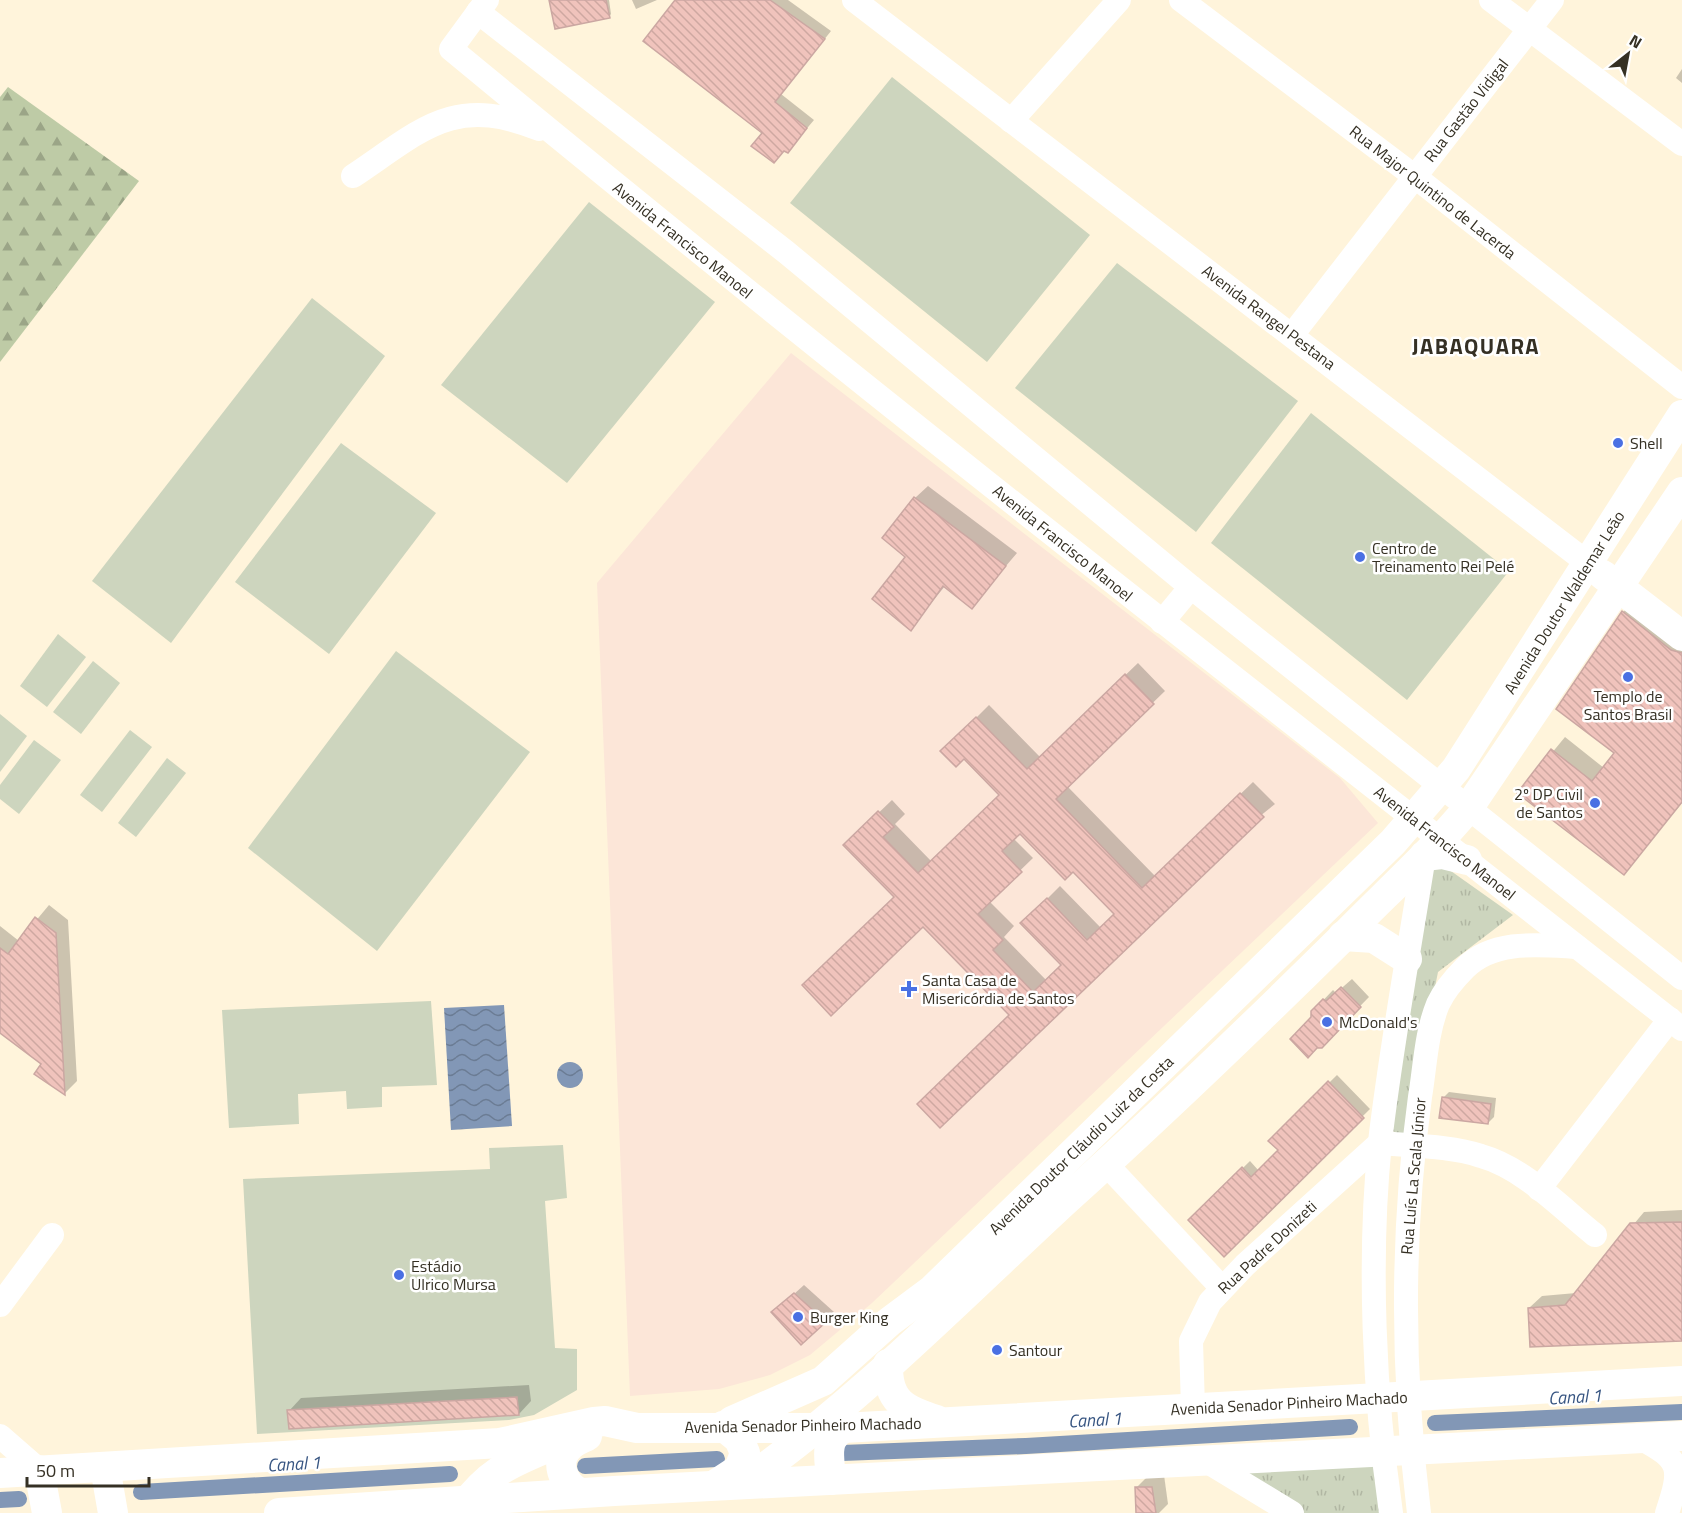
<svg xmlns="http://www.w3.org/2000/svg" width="1682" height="1513" viewBox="0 0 1682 1513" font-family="'Titillium Web',sans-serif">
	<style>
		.medical { fill: #fce6d8 }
		.grass { fill: #cdd5be }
		.forest { fill: url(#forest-firs) }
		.park { fill: url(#park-tufts) }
		.water { fill: url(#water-waves) }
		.shadow { fill: #0003; fill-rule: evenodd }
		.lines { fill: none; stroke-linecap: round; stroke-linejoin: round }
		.canal { stroke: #8297b6; stroke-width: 16 }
		.building { fill: url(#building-back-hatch); stroke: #cba7a2; stroke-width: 1.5; fill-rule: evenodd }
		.minor { stroke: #fff; stroke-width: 24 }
		.major { stroke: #fff; stroke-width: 30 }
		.poi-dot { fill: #4a70e3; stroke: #fff; stroke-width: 2 }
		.labels { text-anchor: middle; stroke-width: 5; stroke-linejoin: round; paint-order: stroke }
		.street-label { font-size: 16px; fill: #353024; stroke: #fff }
		.poi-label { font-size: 16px; fill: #353024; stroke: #fff; text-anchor: start }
		.water-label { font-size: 18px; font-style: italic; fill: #365481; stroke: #fff }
		.district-label { font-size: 22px; font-weight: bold; letter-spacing: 1.5px; fill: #353024; stroke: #fff }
	</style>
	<defs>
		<pattern id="forest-firs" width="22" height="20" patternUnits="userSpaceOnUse" patternTransform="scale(1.5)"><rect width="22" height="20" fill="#becba6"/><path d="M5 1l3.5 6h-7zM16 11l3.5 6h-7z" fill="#9ba587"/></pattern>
		<pattern id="park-tufts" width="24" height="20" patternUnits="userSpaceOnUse" patternTransform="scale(1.5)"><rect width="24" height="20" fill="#cdd5be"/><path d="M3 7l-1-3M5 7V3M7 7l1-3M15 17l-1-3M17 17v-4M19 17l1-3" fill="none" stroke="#b1b7a3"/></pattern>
		<pattern id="water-waves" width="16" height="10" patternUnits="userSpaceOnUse" patternTransform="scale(1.5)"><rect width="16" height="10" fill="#8297b6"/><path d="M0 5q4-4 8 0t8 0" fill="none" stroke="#6b7c94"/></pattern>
		<pattern id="building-back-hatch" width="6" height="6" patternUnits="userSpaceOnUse" patternTransform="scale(1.5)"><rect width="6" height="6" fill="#f0c3bc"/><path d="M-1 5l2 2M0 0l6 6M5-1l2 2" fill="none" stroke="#cea8a1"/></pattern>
	</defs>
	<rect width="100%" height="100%" fill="#fff4db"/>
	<!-- medical -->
	<path class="medical" d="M 791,353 L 1340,778 L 1378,823 L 872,1303 L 810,1355 L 770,1375 L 719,1389 L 630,1396 L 597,583 Z"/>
	<!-- grass -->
	<g class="grass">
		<path d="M 892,77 L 1090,235 L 987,362 L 790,203 Z"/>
		<path d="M 589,202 L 715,302 L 567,483 L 441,385 Z"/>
		<path d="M 1117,263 L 1298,401 L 1196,532 L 1015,388 Z"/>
		<path d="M 312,298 L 385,356 L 171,643 L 92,581 Z"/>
		<path d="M 1311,413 L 1509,571 L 1407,700 L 1211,543 Z"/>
		<path d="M 341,443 L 436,513 L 329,654 L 235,582 Z"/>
		<path d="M 58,634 L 86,657 L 47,707 L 20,686 Z"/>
		<path d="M 396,651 L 530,752 L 377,951 L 248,848 Z"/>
		<path d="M 93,661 L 120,683 L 81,734 L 53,712 Z"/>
		<path d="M 0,714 L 27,736 L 0,772 Z"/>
		<path d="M 130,730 L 152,747 L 102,812 L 80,795 Z"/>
		<path d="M 34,740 L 61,760 L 19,814 L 0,799 L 0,785 Z"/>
		<path d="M 167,758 L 186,773 L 136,837 L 118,823 Z"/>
		<path d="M 431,1001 L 437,1085 L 382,1087 L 382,1107 L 347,1109 L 346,1091 L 298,1094 L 299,1124 L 229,1128 L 222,1010 Z"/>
		<path d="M 563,1145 L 567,1198 L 545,1201 L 555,1348 L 577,1349 L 577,1390 L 534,1415 L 509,1420 L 257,1434 L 243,1179 L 490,1169 L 489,1148 Z"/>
	</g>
	<!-- forest -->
	<path class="forest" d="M 8,87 L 139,181 L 0,362 L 0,97 Z"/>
	<!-- park -->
	<g class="park">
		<path d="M 1441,864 L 1513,915 L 1438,972 L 1405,1138 L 1389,1129 L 1429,870 Z"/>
		<path d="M 1378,1457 L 1387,1513 L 1302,1513 L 1217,1462 Z"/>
	</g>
	<!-- water -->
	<g class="water">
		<path d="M 504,1005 L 512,1126 L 451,1130 L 444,1008 Z"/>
		<circle cx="570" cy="1075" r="13"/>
	</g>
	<!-- shadow -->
	<g class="shadow">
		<path d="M 551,0 L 609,0 L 611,14 L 609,17 Z"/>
		<path d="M 632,0 L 657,0 L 636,9 Z"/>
		<path d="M 677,0 L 788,0 L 831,31 L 781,94 L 814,120 L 788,151 L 764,133 Z"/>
		<path d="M 1682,69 L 1682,83 L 1676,78 Z"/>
		<path d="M 928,486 L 1017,553 L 971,607 L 945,586 L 911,628 L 907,556 L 915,498 Z"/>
		<path d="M 1636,600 L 1682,636 L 1682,803 L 1624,873 L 1519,793 L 1565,737 L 1604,768 L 1616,753 L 1623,612 Z"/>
		<path d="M 1138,663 L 1165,691 L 1067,786 L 1155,876 L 1253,782 L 1275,804 L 1011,1015 L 845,845 L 892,800 L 905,814 L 895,824 L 932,862 L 1001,795 L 955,739 L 989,705 L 1040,757 ZM 1020,832 L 1073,870 L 1116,914 L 1101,928 L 1060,886 L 1023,923 L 1063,965 L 1047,981 L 1004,937 L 1014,926 L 989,901 L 1033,858 L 1013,838 Z"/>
		<path d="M 49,905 L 68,920 L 77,1081 L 65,1093 L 36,1074 L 43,1064 L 0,1031 L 0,926 L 19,941 Z"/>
		<path d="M 1352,979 L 1369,997 L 1321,1046 L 1312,1012 L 1333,990 L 1336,993 Z"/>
		<path d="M 1337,1075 L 1370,1109 L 1224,1254 L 1190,1220 L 1250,1161 L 1259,1171 L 1280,1150 L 1270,1141 Z"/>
		<path d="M 1449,1092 L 1496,1098 L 1494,1117 L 1488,1123 L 1443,1098 Z"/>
		<path d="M 1682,1210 L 1682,1339 L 1529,1308 L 1542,1296 L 1576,1293 L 1644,1212 Z"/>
		<path d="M 804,1285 L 834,1312 L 801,1343 L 783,1304 Z"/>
		<path d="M 529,1385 L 531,1401 L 519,1414 L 289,1411 L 301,1398 Z"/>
		<path d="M 1149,1475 L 1164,1475 L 1168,1504 L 1159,1513 L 1138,1513 L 1137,1487 Z"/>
	</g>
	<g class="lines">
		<!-- canal -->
		<g class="canal">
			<path d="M 1435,1423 L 1682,1412"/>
			<path d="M 842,1453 L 1026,1446 L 1350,1427"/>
			<path d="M 585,1466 L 717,1459"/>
			<path d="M 141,1492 L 450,1474"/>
			<path d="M 0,1500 L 19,1499"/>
		</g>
	</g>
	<!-- building -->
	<g class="building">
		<path d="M 549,0 L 606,0 L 610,18 L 555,29 Z"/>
		<path d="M 675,0 L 770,0 L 825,39 L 775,102 L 807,128 L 788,153 L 784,151 L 774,163 L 751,146 L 762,133 L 643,41 Z"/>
		<path d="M 914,497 L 1006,566 L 972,609 L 943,586 L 911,631 L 872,599 L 905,557 L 882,538 Z"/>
		<path d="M 1622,611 L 1671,650 L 1682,653 L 1682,802 L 1624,875 L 1517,793 L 1551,749 L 1592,781 L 1614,753 L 1556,709 Z"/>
		<path d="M 1125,674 L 1154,704 L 1056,799 L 1142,888 L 1240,793 L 1264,817 L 940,1128 L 917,1104 L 1009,1015 L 923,927 L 831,1016 L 802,985 L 894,897 L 843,845 L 878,811 L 894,827 L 883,837 L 918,873 L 999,795 L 964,759 L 956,767 L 940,751 L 976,717 L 1027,769 ZM 1020,834 L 1065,880 L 1073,872 L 1114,914 L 1087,940 L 1047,898 L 1020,923 L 1061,965 L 1033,992 L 993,950 L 1003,940 L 978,914 L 1022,872 L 1002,851 Z"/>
		<path d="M 35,917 L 56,933 L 65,1095 L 34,1074 L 41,1064 L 0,1033 L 0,948 L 8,954 Z"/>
		<path d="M 1341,987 L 1361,1007 L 1322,1048 L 1317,1048 L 1308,1058 L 1290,1039 L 1311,1017 L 1311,1011 L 1323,999 L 1326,1001 Z"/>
		<path d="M 1328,1081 L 1364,1118 L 1224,1257 L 1188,1220 L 1242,1167 L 1251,1177 L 1278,1150 L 1268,1141 Z"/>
		<path d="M 1442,1097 L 1491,1104 L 1488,1124 L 1439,1118 Z"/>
		<path d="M 1682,1222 L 1682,1341 L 1530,1347 L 1528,1308 L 1565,1305 L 1630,1223 Z"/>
		<path d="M 794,1293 L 826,1322 L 801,1345 L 771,1312 Z"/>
		<path d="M 517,1397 L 519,1415 L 289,1429 L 287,1410 Z"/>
		<path d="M 1135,1487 L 1152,1487 L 1156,1513 L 1136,1513 Z"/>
	</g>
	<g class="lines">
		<!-- minor -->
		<g class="minor">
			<path d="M 487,0 L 451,49 C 855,383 1269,705 1682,1029"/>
			<path d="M 854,0 L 1589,564"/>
			<path d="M 1181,0 L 1414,176 L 1682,387"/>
			<path d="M 1491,0 L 1682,144"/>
			<path d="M 478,12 L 786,252 L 1191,587 L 1682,978"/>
			<path d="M 1011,121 L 1119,0"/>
			<path d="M 353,176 C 422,130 453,94 539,129"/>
			<path d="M 1292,335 L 1552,0"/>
			<path d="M 1162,622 L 1191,587"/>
			<path d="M 1106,1164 L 1222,1288"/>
			<path d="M 1539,1189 L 1670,1019"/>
			<path d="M 0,1305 L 52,1235"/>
			<path d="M 1193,1408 L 1191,1341 L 1210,1302 L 1245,1265 L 1380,1143 C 1413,1146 1450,1146 1481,1156 C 1524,1168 1561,1208 1595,1235"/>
			<path d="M 0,1436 L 39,1470"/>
			<path d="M 1640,1438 C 1682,1460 1682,1468 1667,1513"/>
			<path d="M 1203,1459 L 1292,1513"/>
			<path d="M 1391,1513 C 1374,1396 1368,1260 1380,1142 C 1391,1047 1409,951 1424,856"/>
			<path d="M 1419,1513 C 1402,1375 1401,1235 1420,1097 C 1425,1067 1426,1033 1438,1004 C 1444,991 1455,978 1465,968 C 1494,939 1540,945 1577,947"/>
		</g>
		<!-- major -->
		<g class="major">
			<path d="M 1603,575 L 1682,636"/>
			<path d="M 1424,856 L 1442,854 L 1467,860"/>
			<path d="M 1343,936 L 1374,938 L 1407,959"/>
			<path d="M 888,1364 C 887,1401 904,1410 937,1420"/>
			<path d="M 732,1421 L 823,1381 L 889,1322 L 932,1290 L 1393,842 L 1456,769 L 1682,415"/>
			<path d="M 105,1467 L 113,1513"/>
			<path d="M 39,1470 L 47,1513"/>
			<path d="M 0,1473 L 500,1443 L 594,1422 L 605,1421 L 637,1428 L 843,1428 L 1682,1381"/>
			<path d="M 831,1480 C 830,1458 823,1441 843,1428"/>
			<path d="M 716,1484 L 739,1469 L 745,1453 L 739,1439 L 723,1426"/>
			<path d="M 742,1484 C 857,1404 962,1296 1065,1201 C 1160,1115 1253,1026 1344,936 C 1386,893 1431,853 1469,807 L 1682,492"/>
			<path d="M 580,1493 C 563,1484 553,1461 570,1446 C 575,1441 581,1439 587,1436"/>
			<path d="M 462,1508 C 492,1468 512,1463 556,1444"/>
			<path d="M 279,1513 L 614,1491 L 1682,1436"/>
		</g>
	</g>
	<!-- markers -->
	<g class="poi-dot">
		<circle cx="1618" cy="443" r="6"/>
		<circle cx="1360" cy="557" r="6"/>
		<circle cx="1628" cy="677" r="6"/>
		<circle cx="1595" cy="803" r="6"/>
		<path d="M906 980h6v6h6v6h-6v6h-6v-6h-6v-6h6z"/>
		<circle cx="1327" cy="1022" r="6"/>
		<circle cx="399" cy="1275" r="6"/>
		<circle cx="798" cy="1317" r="6"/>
		<circle cx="997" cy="1350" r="6"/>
	</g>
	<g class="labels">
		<!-- street labels -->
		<g class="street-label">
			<text transform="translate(1466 110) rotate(-52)" y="6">Rua Gastão Vidigal</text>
			<text transform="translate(1433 192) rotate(38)" y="6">Rua Major Quintino de Lacerda</text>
			<text transform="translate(683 240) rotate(39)" y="6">Avenida Francisco Manoel</text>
			<text transform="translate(1269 317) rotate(37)" y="6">Avenida Rangel Pestana</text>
			<text transform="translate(1063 543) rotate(39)" y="6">Avenida Francisco Manoel</text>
			<text transform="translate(1564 602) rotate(-58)" y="6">Avenida Doutor Waldemar Leão</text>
			<text transform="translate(1445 843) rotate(38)" y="6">Avenida Francisco Manoel</text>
			<text transform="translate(1081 1145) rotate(-44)" y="6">Avenida Doutor Cláudio Luiz da Costa</text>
			<text transform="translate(1413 1176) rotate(-85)" y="6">Rua Luís La Scala Júnior</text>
			<text transform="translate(1267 1247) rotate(-43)" y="6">Rua Padre Donizeti</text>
			<text transform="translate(1289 1403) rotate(-3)" y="6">Avenida Senador Pinheiro Machado</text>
			<text transform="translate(803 1425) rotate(-1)" y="6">Avenida Senador Pinheiro Machado</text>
		</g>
		<!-- poi labels -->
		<g class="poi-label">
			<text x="1630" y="449">Shell</text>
			<text x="1372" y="554">Centro de<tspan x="1372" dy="18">Treinamento Rei Pelé</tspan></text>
			<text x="1628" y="702" text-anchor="middle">Templo de<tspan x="1628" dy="18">Santos Brasil</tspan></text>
			<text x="1583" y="800" text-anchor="end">2º DP Civil<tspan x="1583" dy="18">de Santos</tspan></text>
			<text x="922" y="986">Santa Casa de<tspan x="922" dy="18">Misericórdia de Santos</tspan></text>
			<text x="1339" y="1028">McDonald's</text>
			<text x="411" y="1272">Estádio<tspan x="411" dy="18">Ulrico Mursa</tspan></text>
			<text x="810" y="1323">Burger King</text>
			<text x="1009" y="1356">Santour</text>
		</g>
		<!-- water labels -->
		<g class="water-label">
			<text transform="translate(1575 1397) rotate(-3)" y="6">Canal 1</text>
			<text transform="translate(1095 1420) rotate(-3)" y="6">Canal 1</text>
			<text transform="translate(294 1464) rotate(-3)" y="6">Canal 1</text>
		</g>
		<!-- district labels -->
		<g class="district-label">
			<text x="1476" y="354">JABAQUARA</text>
		</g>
	</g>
	<!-- north arrow -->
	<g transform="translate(1628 54) rotate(31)" stroke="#ffffff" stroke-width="4.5" paint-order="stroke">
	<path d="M0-4.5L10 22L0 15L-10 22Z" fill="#353024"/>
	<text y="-9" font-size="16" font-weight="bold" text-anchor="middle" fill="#353024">N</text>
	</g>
	<!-- scale -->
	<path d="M27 1477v9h122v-9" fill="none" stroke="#353024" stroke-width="3"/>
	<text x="36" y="1477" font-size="18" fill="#353024" stroke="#ffffff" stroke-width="4.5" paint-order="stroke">50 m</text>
</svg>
